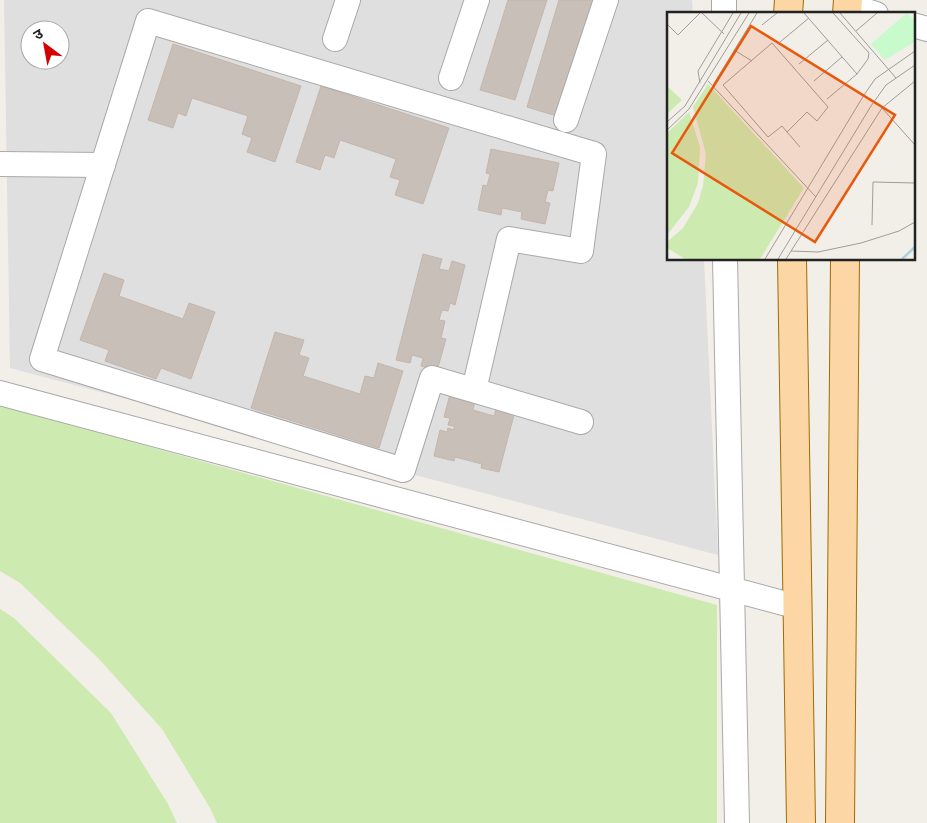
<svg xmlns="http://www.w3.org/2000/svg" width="927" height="823" viewBox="0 0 927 823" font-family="'Exo 2','Noto Sans Devanagari',sans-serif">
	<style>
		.residential { fill: #e0dfdf; fill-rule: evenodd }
		.grass { fill: #cdebb0 }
		.building { fill: #c7bfb8; stroke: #c4b6ab }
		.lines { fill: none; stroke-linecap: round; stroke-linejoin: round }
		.minor-casing { stroke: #a9a9a9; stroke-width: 26 }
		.major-casing { stroke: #a06b00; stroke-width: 30 }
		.minor { stroke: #fff; stroke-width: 24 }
		.major { stroke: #fcd6a4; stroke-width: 28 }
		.inset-river { fill: none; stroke: #aad3df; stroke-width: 2.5 }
		.inset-road { fill: none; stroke: #9f9d99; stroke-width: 1 }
		.view { fill: #e8590c; fill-opacity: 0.15; stroke: #e8590c; stroke-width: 2.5 }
		.inset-edge { fill: none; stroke: #222; stroke-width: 2.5 }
	</style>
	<rect width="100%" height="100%" fill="#f2efe9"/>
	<!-- residential -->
	<path class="residential" d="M 4,0 L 692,0 L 693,14 L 668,14 L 668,259 L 704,259 L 718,555 L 10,368 ZM 30,30 L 60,30 L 60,60 L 30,60 Z"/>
	<!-- grass -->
	<g class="grass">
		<path d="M 0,405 L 717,605 L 717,823 L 217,823 L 210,808 L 162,729 L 99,659 L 20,583 L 0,571 Z"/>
		<path d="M 0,609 L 14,618 L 111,713 L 168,804 L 177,823 L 0,823 Z"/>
	</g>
	<!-- building -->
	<g class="building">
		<path d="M 508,0 L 547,0 L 515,100 L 480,90 Z"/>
		<path d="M 559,0 L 595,0 L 560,117 L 527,107 Z"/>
		<path d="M 173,44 L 301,86 L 275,162 L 247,152 L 252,138 L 242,134 L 248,116 L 192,98 L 186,116 L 178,113 L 173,128 L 148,120 Z"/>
		<path d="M 321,86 L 449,128 L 423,204 L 395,195 L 400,180 L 390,177 L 396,159 L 340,140 L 334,158 L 325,155 L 320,170 L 296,162 Z"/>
		<path d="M 491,149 L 559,163 L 553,191 L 548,190 L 545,202 L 550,203 L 545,224 L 521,219 L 522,212 L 502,208 L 501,215 L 478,210 L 483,185 L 487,186 L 490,174 L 486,173 Z"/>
		<path d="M 423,254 L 442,259 L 439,269 L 449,271 L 452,261 L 465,265 L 455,305 L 450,303 L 448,311 L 442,310 L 439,320 L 445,321 L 441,338 L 446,339 L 437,371 L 421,366 L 423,358 L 412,355 L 410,363 L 396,360 Z"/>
		<path d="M 104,273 L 124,280 L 119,296 L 183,319 L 189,303 L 215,312 L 191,379 L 161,368 L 156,379 L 105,361 L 109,350 L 80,340 Z"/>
		<path d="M 275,332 L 304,340 L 299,355 L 309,358 L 303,376 L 360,394 L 365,376 L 374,378 L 378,363 L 403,371 L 379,448 L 251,408 Z"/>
		<path d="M 450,394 L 475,401 L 473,410 L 494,416 L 497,406 L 515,411 L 499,472 L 481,468 L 482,464 L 455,457 L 454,461 L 434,456 L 440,430 L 447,432 L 448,428 L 454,430 L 454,426 L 448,425 L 450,418 L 444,417 Z"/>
	</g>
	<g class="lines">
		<defs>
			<g id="minor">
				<path d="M 724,0 L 724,14"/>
				<path d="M 847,5 L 876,14"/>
				<path d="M 913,25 L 927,29"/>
				<path d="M 335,39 L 348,0"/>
				<path d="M 451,78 L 477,0"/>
				<path d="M 566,120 L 606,0"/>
				<path d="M 0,164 L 103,165"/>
				<path d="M 725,259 L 737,823"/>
				<path d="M 474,390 L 509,239 L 581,251 L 594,154 L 148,21 L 42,359 L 403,470 L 432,378 L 581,422"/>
				<path d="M 0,393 L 798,607"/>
			</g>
			<g id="major">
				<path d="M 788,14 L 789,0"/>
				<path d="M 847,14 L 848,0"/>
				<path d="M 792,259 L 801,823"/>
				<path d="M 840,823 L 845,259"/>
			</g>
		</defs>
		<!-- minor casing -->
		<use href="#minor" class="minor-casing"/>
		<!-- major casing -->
		<use href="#major" class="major-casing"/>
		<!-- minor -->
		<use href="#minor" class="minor"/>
		<!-- major -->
		<use href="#major" class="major"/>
	</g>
	<!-- overview -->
	<g transform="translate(667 12)">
		<rect width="248" height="248" fill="#f2efe9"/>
		<path d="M 41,72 L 137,176 L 93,247 L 18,247 L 0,236 L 0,230 L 16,216 L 31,191 L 36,174 L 39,142 L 26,95 ZM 0,74 L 15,88 L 0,102 ZM 22,100 L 33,135 L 31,171 L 22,195 L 0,223 L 0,121 Z" fill="#cdebb0"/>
		<path d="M 240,1 L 247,8 L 247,30 L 218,48 L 204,32 Z" fill="#c8facc"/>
		<path class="inset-river" d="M 235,247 L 248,235"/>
		<path class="inset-road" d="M 35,1 L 57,22M 137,1 L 190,62M 173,1 L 229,66M 0,12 L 11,23 L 33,1M 95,13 L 110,1M 189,19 L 210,1M 113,30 L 142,6M 67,38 L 85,49M 132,52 L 161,28M 41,69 L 149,185M 147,69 L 175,45M 33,71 L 31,59 L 66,1M 46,73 L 90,1M 160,87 L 190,62 L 201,47 L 202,41 L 166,1M 215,96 L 248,133M 0,110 L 18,94 L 74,1M 0,118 L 22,97 L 82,1M 120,120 L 140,100 L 150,109 L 161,95 L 105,31 L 56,73 L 101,125 L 115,114 L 120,120 L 133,135M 205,213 L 206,170 L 248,171M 124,239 L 151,240 L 194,231 L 232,219 L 248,210M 98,247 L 197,83 L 208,67 L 248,39M 111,247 L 204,94 L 219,73 L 248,53M 119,247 L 215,96 L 248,69"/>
		<path class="view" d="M 84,14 L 228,103 L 148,230 L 5,141 Z"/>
		<rect width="248" height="248" class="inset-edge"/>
	</g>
	<!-- north arrow -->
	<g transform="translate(45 45) rotate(328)"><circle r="24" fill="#ffffff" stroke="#a7a7a7"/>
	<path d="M0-4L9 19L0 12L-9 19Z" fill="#d40000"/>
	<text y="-8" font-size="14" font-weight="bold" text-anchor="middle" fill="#222222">उ</text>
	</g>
</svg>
